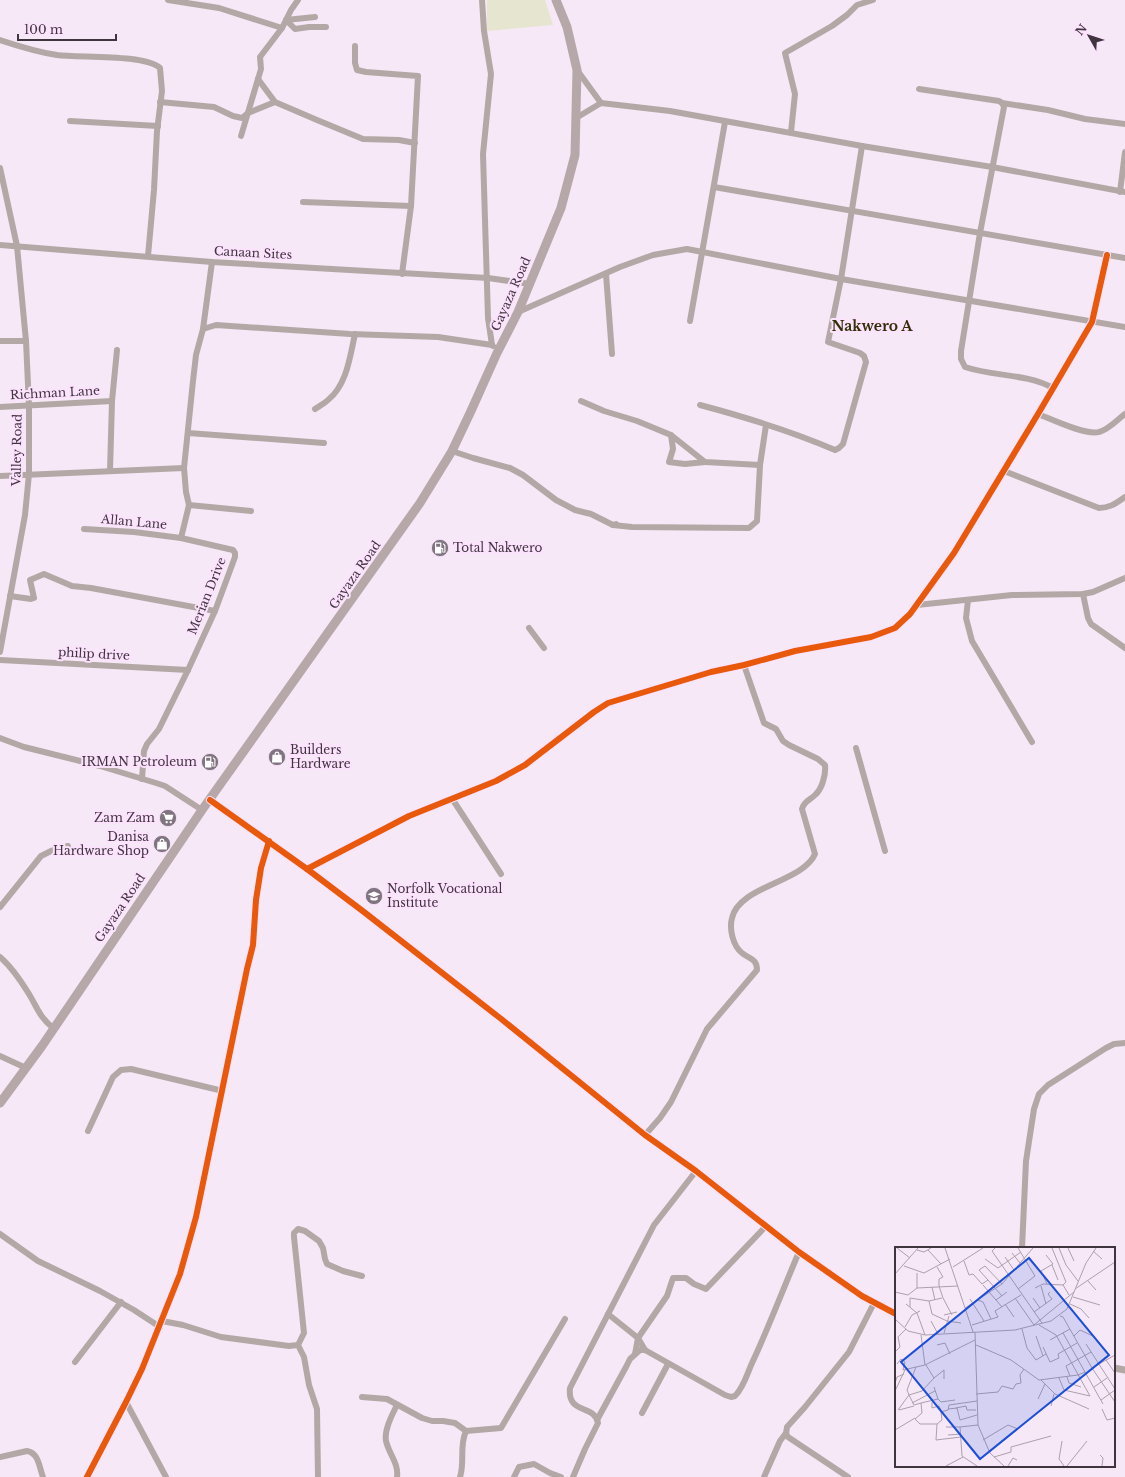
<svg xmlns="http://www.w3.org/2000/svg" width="1125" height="1477" viewBox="0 0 1125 1477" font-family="'Libre Baskerville',serif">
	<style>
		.park { fill: #e6e6d0 }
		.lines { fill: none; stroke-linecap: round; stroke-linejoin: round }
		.minor { stroke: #b4a8a6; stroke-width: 6 }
		.tertiary { stroke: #b4a8a6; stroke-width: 7 }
		.primary { stroke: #b6a8a9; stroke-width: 9 }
		.cycleway-casing { stroke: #fce2fd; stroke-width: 8 }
		.cycleway { stroke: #e8590c; stroke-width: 6 }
		.labels { text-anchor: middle; stroke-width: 4; stroke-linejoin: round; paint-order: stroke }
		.street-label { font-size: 12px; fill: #3f353f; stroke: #fce2fd }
		.poi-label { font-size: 12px; fill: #3f353f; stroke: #fce2fd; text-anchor: start }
		.quarter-label { font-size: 14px; font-weight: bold; fill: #2f3005; stroke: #fce2fd }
		.inset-road { fill: none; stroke: #ada0ad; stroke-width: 1 }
		.view { fill: #1d4ed8; fill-opacity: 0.15; stroke: #1d4ed8; stroke-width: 2 }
		.inset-edge { fill: none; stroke: #3f353f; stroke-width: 2 }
	</style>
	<rect width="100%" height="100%" fill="#f6e8f7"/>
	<!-- park -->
	<path class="park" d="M 487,0 L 545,0 L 553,25 L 487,31 Z"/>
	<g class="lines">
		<!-- minor -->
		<g class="minor">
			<path d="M 168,0 L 219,8 L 282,28"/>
			<path d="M 482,0 L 484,31 L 491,74 L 483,154 L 488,318 L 492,345"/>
			<path d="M 315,17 L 286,20 L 295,29 L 309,27 L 326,27"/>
			<path d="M 0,40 C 18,46 38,52 57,55 C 80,58 145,54 160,68 L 162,91 L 157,131 L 154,190 L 148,256"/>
			<path d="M 355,46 L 355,63 L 357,70 L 366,72 L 418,76 L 411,206 L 402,274"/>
			<path d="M 577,70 L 601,103"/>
			<path d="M 258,79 L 275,102 L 317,120 L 363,139 L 399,140 L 415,143"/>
			<path d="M 919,89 L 999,101 L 1002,103 L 1048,110 L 1085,119 L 1125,124"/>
			<path d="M 160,102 L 214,107 L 233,116 L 242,118 L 248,113 L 275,102"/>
			<path d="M 1002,103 L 1004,107 L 980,233 L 961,351 L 961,359 L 965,367 C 995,377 1025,373 1053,388"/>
			<path d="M 576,118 L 601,103 L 670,111 L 862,146 L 992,167 L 1125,192"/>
			<path d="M 70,121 L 158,126"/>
			<path d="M 791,132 L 795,94 L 785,53 L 832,26 L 847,15 L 857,5 L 873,0"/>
			<path d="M 241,136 L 261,69 L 260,57 L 282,28 L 291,10 L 298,0"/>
			<path d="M 0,168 L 17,246 L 26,341 L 29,406 L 29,474 L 25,515 L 0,652"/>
			<path d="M 714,187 L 1125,258"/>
			<path d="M 1120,192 L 1125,152"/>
			<path d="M 303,202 L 411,206"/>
			<path d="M 0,245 L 212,262 L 488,278 L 530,284"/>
			<path d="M 606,274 L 612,354"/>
			<path d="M 518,312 L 620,267 L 653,255 L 687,249 L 841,279 L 1125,327"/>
			<path d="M 690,321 L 725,122"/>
			<path d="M 203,329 L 216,325 L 350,334 L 438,337 L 492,345 L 493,346"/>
			<path d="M 0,341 L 26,341"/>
			<path d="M 581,401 L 604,411 L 637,421 L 671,435 L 705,462 L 760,465"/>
			<path d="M 700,405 C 745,417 791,431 835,450 L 839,448 L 843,444 L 866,362 L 864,356 L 860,353 L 828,342 L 841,279 L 862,146"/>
			<path d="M 0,407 L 112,401"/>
			<path d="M 315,409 C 319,406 324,404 328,400 C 347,385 350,356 355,334"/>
			<path d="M 1038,414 C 1051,419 1086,436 1099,432 C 1108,430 1117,420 1125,414"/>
			<path d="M 188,433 L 324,443"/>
			<path d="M 671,435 L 673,449 L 669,462 L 685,464 L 705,462"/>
			<path d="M 452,451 L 473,458 L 510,468 L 523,475 L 556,500 L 575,510 L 591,514 L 613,525 L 616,524"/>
			<path d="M 110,471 L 112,401 L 117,350"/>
			<path d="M 1004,471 L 1099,508 C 1110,508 1116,503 1125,497"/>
			<path d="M 0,476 L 184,468"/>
			<path d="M 189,505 L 251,511"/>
			<path d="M 613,525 L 632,527 L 749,528 L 757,521 L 760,465 L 766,425"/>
			<path d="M 84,529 L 134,532 L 181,538"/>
			<path d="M 1083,594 L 1088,618 L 1091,624 L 1125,648"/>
			<path d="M 10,596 L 31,599 L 34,598 L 30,580 L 44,574 L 72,586 L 91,588 L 215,611"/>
			<path d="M 968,600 L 966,618 L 972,641 L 1032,742"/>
			<path d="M 917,605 L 1012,595 L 1083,594 L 1093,592 L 1125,578"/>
			<path d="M 529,628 L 544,648"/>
			<path d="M 0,660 L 188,670"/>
			<path d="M 0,738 L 24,747 L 100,766 L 156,783 L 165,786 L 202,810"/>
			<path d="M 856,748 L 885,851"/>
			<path d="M 142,779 L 144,751 L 147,744 L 159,729 L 188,670 L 215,611 L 235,557 L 235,553 L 233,550 L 181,538 L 189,505 L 186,492 L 184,468 L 193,381 L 196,355 L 203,329 L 212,262"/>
			<path d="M 453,800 L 501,874"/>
			<path d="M 307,869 L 409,816 L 496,781 L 525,765 L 594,712 L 608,703 L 711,672 L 744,665 L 795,651 L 871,637 L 895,628 L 910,614 L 954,553 L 1038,414 L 1092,322 L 1107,255"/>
			<path d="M 0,907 L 41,856 L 51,851 L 68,846"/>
			<path d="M 0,957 C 12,967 21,981 29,994 C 38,1009 39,1016 53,1028"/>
			<path d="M 0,1056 L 26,1068"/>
			<path d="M 88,1131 L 113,1077 L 121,1070 L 131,1069 L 223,1091"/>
			<path d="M 645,1135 L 660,1118 L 671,1102 L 707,1029 L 757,970 C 757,958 749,959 742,953 C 733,946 729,929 732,918 C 739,886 803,882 815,854 L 802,809 C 804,801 810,800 815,795 C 822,789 826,775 825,765 L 818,759 L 789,745 L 783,741 L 776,729 L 764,723 L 744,665"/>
			<path d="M 0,1234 L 38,1261 L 100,1291 L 134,1310 L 160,1327"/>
			<path d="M 1022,1248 L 1026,1161 L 1034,1109 L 1039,1094 L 1048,1085 L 1106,1048 L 1114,1044 L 1125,1043"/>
			<path d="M 608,1314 L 638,1338 L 645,1350"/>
			<path d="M 162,1321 L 183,1325 L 221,1337 L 289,1346 L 298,1345 L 304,1333 L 294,1237 L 294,1233 L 298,1229 L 305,1231 L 319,1241 L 323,1248 L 325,1259 L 327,1264 L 343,1271 L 362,1276"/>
			<path d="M 298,1345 L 304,1357 L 309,1385 L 317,1409 L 318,1477"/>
			<path d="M 635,1354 L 638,1338 L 667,1296 L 673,1278 L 686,1278 L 694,1284 L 706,1289 L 766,1226"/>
			<path d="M 75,1362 L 121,1302"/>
			<path d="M 362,1397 L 387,1399 L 422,1418 L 432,1421 L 443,1421 L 455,1423 L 466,1431 C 459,1446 465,1462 460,1477"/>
			<path d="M 126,1402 L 166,1477"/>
			<path d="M 642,1413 L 668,1364"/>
			<path d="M 597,1420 L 626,1367 L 630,1359 L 640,1350 L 645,1350 L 725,1395 L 731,1397 L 735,1396 C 744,1387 747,1374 752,1363 C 769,1327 783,1289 799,1252"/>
			<path d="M 466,1431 L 501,1428 L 565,1319"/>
			<path d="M 0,1457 L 27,1451 C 39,1453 39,1467 43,1477"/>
			<path d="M 87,1477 L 126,1402 L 142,1369 L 180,1274 L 196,1217 L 247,969 L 253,945 L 256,900 L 261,868 L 269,841"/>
			<path d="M 397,1477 C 399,1464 389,1454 386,1441 C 384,1430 392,1415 397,1405"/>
			<path d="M 514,1477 L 519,1467 L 534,1464 L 550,1473 L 561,1477"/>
			<path d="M 573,1477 L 585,1449 L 598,1423 C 595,1404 567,1415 570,1388 L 654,1225 L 696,1171"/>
			<path d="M 764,1477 L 780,1441 L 786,1433"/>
			<path d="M 848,1477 L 788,1437 L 786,1434 L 787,1427 L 805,1407 L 849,1352 L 874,1303"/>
		</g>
		<!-- tertiary -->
		<g class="tertiary">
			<path d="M 210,800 L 307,869 L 364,912 L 500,1018 L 645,1135 L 696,1171 L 799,1252 L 862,1296 L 896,1314"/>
			<path d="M 1114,1368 L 1125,1370"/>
		</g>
		<!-- primary -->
		<path class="primary" d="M 0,1103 L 42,1046 L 202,810 L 420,503 L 452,451 L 471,411 L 497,353 L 518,312 L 561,208 L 575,155 L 577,70 L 567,27 L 556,0"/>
		<defs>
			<g id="cycleway">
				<path d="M 210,800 L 307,869 L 364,912 L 500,1018 L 645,1135 L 696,1171 L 799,1252 L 862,1296 L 896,1314"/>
				<path d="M 307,869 L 409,816 L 496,781 L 525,765 L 594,712 L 608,703 L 711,672 L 744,665 L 795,651 L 871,637 L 895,628 L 910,614 L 954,553 L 1038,414 L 1092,322 L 1107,255"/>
				<path d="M 87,1477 L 126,1402 L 142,1369 L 180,1274 L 196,1217 L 247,969 L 253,945 L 256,900 L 261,868 L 269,841"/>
			</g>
		</defs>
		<!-- cycleway casing -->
		<use href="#cycleway" class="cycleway-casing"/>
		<!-- cycleway -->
		<use href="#cycleway" class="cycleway"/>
	</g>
	<!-- icons -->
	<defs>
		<symbol id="fuel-disc" viewBox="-11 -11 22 22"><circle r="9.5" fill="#7f747f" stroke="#fce2fd"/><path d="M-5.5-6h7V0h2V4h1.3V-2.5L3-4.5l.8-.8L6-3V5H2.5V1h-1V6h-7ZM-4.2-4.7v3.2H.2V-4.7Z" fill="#fff"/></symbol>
		<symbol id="shop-disc" viewBox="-11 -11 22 22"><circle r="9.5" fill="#7f747f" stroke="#fce2fd"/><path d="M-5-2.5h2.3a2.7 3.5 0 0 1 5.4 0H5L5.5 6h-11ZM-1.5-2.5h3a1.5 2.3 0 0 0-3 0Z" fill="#fff"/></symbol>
		<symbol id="supermarket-disc" viewBox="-11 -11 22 22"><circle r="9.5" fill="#7f747f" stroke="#fce2fd"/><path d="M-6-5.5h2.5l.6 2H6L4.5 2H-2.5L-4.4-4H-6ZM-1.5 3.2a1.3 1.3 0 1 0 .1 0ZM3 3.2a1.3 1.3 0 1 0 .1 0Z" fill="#fff"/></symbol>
		<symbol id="school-disc" viewBox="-11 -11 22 22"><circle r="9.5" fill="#7f747f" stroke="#fce2fd"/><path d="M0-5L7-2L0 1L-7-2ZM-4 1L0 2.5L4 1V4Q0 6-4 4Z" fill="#fff"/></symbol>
	</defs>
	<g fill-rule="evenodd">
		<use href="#fuel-disc" x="430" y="538" width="20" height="20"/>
		<use href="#shop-disc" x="267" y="747" width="20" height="20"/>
		<use href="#fuel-disc" x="200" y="752" width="20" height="20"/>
		<use href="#supermarket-disc" x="158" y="808" width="20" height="20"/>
		<use href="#shop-disc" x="152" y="834" width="20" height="20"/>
		<use href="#school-disc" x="364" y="886" width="20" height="20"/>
	</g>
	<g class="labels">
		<!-- street labels -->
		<g class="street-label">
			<text transform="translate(253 253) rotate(3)" y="4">Canaan Sites</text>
			<text transform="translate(511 294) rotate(-66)" y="4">Gayaza Road</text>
			<text transform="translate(55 393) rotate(-3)" y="4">Richman Lane</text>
			<text transform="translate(17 450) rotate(-89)" y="4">Valley Road</text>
			<text transform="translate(134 522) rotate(5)" y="4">Allan Lane</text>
			<text transform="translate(355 575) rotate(-55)" y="4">Gayaza Road</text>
			<text transform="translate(207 596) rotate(-68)" y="4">Merian Drive</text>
			<text transform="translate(94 654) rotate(3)" y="4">philip drive</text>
			<text transform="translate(120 908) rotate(-56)" y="4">Gayaza Road</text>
		</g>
		<!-- poi labels -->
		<g class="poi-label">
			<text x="453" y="552">Total Nakwero</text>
			<text x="290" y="754">Builders<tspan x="290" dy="14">Hardware</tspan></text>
			<text x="197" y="766" text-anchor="end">IRMAN Petroleum</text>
			<text x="155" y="822" text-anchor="end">Zam Zam</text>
			<text x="149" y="841" text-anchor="end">Danisa<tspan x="149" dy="14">Hardware Shop</tspan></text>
			<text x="387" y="893">Norfolk Vocational<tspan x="387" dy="14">Institute</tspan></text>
		</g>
		<!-- quarter labels -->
		<g class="quarter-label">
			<text x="872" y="331">Nakwero A</text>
		</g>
	</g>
	<!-- overview -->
	<g transform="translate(895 1247)">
		<rect width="220" height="220" fill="#f6e8f7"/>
		<path class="inset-road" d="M 2,1 L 15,11M 50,1 L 78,85M 100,1 L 97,4 L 147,76M 123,1 L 140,29 L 123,42M 157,1 L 171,35 L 168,38 L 174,48M 164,1 L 171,18 L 183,34M 173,1 L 179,14M 22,3 L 29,5 L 36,1M 33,3 L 46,17M 198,4 L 207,12M 117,6 L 125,16M 151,8 L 158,17 L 146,24 L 152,37M 110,10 L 119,23M 90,12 L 103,21 L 126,5M 69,14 L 74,28 L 78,27 L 87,37 L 93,33 L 84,23 L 90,19 L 107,37M 157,18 L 163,33M 9,19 L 29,26 L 55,12M 42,20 L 48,30 L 44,32 L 44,39 L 48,51 L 57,68M 58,20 L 88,1M 0,27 L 23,1M 93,33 L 107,49M 193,34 L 201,43M 88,38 L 107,60M 146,39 L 151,57M 37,40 L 40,53M 22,41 L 63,39M 140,41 L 148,37 L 168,38M 180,42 L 220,15M 0,45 L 13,48 L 22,41 L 22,26M 178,50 L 205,58M 120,51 L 139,78M 138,51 L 145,61M 75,52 L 89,74M 83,53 L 88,55 L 96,72M 101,53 L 112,45M 34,54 L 37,67 L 52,74M 11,57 L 22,66 L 30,88M 110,57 L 119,70M 175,57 L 186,62 L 194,71M 15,60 L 15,51 L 34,54 L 47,51M 70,61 L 107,37 L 138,1M 139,65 L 157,52 L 153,47 L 155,45M 49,68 L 62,65M 165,69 L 168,70 L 197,121 L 220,155M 0,72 L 13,84 L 30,88 L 120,83 L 156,74 L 172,62 L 191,16 L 201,1M 36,74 L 43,87M 52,74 L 66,76M 77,78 L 103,70 L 100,64 L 126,48M 139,78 L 179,45M 144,78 L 161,88 L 195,149M 10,80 L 17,68 L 25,64M 127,82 L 132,101M 80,85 L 83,178 L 95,206 L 109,219M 49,86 L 54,69M 168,86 L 208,157M 26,88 L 30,118M 141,89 L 148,109M 179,89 L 185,83 L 200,90M 155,93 L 175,82M 191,97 L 220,142M 42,98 L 50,96 L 55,107M 81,98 L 116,113 L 144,133 L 183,128 L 190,125M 148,100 L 155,115 L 164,111 L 163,107 L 182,96M 132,101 L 141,113 L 151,107M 0,105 L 5,100 L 3,90 L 11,82M 211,113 L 220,126M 2,117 L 6,112 L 10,115 L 8,123 L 30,118 L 80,93M 31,118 L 39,131 L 49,123 L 49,132M 197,121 L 220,108M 175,129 L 171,119 L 196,105M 172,130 L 174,136 L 186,140M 39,131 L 27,144 L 14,148 L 19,158 L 26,156 L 27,166 L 20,172 L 25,177 L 42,177 L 47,173 L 46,165 L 53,163 L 54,158 L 82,154M 164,131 L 169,143 L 195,149M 146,133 L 160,147 L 194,162M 0,136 L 2,130 L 9,127M 199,140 L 212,131M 0,144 L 10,123M 81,147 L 103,145 L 107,139 L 118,142 L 121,137 L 126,136 L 125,128 L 129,122M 43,152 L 46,155 L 60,153M 143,152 L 150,137M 206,153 L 220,143M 37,155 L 37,161 L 44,159 L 46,164M 17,156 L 40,144M 26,156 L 43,152 L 39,140M 156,159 L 159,147M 61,161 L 71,159 L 72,163 L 81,163M 53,162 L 62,161 L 65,173 L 82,168M 207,162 L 212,173 L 220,171M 3,163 L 14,148 L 12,143 L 21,120M 4,163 L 19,159M 42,177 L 41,193 L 66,190M 51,180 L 65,180M 0,183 L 20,171M 53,188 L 66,187M 88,193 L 113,178 L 123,182M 167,194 L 164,212 L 169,219M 205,208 L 208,211 L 207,219M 99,210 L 116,205 L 116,200 L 156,189M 51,219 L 68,210M 82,219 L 67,209 L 65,180 L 83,178M 113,219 L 118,211 L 122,213M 172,219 L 192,194"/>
		<path class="view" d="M 134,11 L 214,108 L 85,212 L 6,115 Z"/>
		<rect width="220" height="220" class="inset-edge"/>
	</g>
	<!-- north arrow -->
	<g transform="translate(1089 36) rotate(309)" stroke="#fce2fd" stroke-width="3" paint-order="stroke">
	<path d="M0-3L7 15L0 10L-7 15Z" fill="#3f353f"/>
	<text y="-6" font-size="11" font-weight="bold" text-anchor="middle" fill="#3f353f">N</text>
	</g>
	<!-- scale -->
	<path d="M18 34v6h98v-6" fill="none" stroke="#3f353f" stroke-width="2"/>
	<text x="24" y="34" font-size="12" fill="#3f353f" stroke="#fce2fd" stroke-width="3" paint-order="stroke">100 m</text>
</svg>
